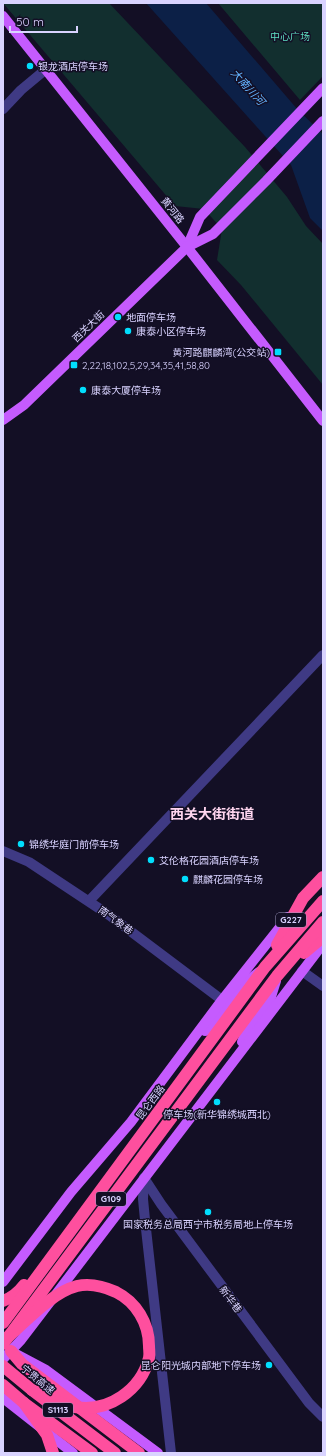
<svg xmlns="http://www.w3.org/2000/svg" width="326" height="1456" viewBox="0 0 326 1456" font-family="Quicksand,'Noto Sans SC',sans-serif">
	<style>
		.green { fill: #122f2f }
		.water { fill: #0c2047 }
		.lines { fill: none; stroke-linecap: round; stroke-linejoin: round }
		.minor { stroke: #3f3a84; stroke-width: 10 }
		.major { stroke: #c55bfe; stroke-width: 10 }
		.highway { stroke: #fe4f9e; stroke-width: 12 }
		.highway-bridge { stroke: #fe4f9e; stroke-width: 12 }
		.poi-dot { fill: #01defd; stroke: #130f25; stroke-width: 1.5 }
		.labels { text-anchor: middle; stroke-width: 3; stroke-linejoin: round; paint-order: stroke }
		.shield { fill: #130f25; stroke: #9e98be; stroke-width: 1 }
		.shield-label { font-size: 9px; font-weight: bold; fill: #d9d3ff }
		.park-label { font-size: 10px; fill: #5fdfc3; stroke: #130f25 }
		.poi-label { font-size: 10px; fill: #d9d3ff; stroke: #130f25; text-anchor: start }
		.street-label { font-size: 10px; fill: #d9d3ff; stroke: #130f25 }
		.water-label { font-size: 11px; font-style: italic; fill: #62b2fe; stroke: #130f25 }
		.district-label { font-size: 14px; font-weight: bold; fill: #ffd5ef; stroke: #130f25 }
	</style>
	<rect width="100%" height="100%" fill="#130f25"/>
	<!-- green -->
	<g class="green">
		<path d="M 3,3 L 109,3 L 245,147 L 287,197 L 306,226 L 323,244 L 323,385 L 241,285 L 217,260 L 222,229 L 204,209 L 175,206 Z"/>
		<path d="M 218,3 L 323,3 L 323,76 L 300,100 Z"/>
	</g>
	<!-- water -->
	<path class="water" d="M 146,3 L 206,3 L 298,110 L 323,134 L 323,231 L 310,218 L 291,165 Z"/>
	<g class="lines">
		<!-- minor -->
		<g class="minor">
			<path d="M 3,109 L 21,90 L 45,70"/>
			<path d="M 3,851 L 29,862 L 109,915 L 222,1000"/>
			<path d="M 89,901 L 323,655"/>
			<path d="M 302,971 L 323,986"/>
			<path d="M 144,1178 L 161,1204 L 309,1403 L 323,1417"/>
			<path d="M 144,1178 L 143,1199 L 145,1220 L 171,1453"/>
		</g>
		<!-- major -->
		<g class="major">
			<path d="M 3,16 L 187,247 L 323,421"/>
			<path d="M 187,247 L 200,217 L 323,88"/>
			<path d="M 3,420 L 24,405 L 187,247 L 213,234 L 266,181 L 323,121"/>
			<path d="M 205,1031 L 218,1017 L 242,985 L 259,972"/>
			<path d="M 242,1042 L 245,1034 L 270,1000 L 276,981"/>
			<path d="M 3,1282 L 71,1192 L 131,1122 L 222,1000 L 288,917"/>
			<path d="M 14,1353 L 46,1370 L 158,1453"/>
			<path d="M 3,1359 L 21,1340 L 323,944"/>
			<path d="M 3,1398 L 73,1453"/>
		</g>
		<!-- highway -->
		<g class="highway">
			<path d="M 277,945 L 303,898 L 323,877"/>
			<path d="M 304,953 L 323,937"/>
			<path d="M 3,1301 C 11,1298 18,1293 24,1285"/>
			<path d="M 3,1323 L 265,967 L 323,901"/>
			<path d="M 3,1344 L 277,976 L 323,922"/>
			<path d="M 11,1351 L 22,1364 L 139,1453"/>
			<path d="M 3,1366 L 32,1390 L 115,1453"/>
			<path d="M 3,1385 L 24,1403 L 92,1453"/>
		</g>
		<!-- highway-bridge -->
		<g class="highway-bridge">
			<path d="M 9,1336 C 28,1319 53,1292 77,1286 C 90,1283 105,1287 116,1292 C 136,1302 149,1323 149,1346 C 149,1350 150,1354 149,1358 C 141,1390 108,1413 75,1407 C 60,1404 46,1396 32,1390"/>
			<path d="M 24,1403 L 47,1435 L 53,1453"/>
		</g>
	</g>
	<!-- markers -->
	<g class="poi-dot">
		<circle cx="30" cy="66" r="4"/>
		<circle cx="118" cy="317" r="4"/>
		<circle cx="128" cy="331" r="4"/>
		<rect x="274" y="348" width="8" height="8" rx="2"/>
		<rect x="70" y="361" width="8" height="8" rx="2"/>
		<circle cx="83" cy="390" r="4"/>
		<circle cx="21" cy="844" r="4"/>
		<circle cx="151" cy="860" r="4"/>
		<circle cx="185" cy="879" r="4"/>
		<circle cx="217" cy="1102" r="4"/>
		<circle cx="208" cy="1212" r="4"/>
		<circle cx="269" cy="1365" r="4"/>
	</g>
	<g class="labels">
		<!-- shield labels -->
		<g class="shield">
			<rect x="276" y="913" width="30" height="14" rx="3"/>
			<rect x="96" y="1192" width="30" height="14" rx="3"/>
			<rect x="43" y="1403" width="30" height="14" rx="3"/>
		</g>
		<g class="shield-label">
			<text x="291" y="923">G227</text>
			<text x="111" y="1202">G109</text>
			<text x="58" y="1413">S1113</text>
		</g>
		<!-- park labels -->
		<g class="park-label">
			<text x="290" y="40">中心广场</text>
		</g>
		<!-- poi labels -->
		<g class="poi-label">
			<text x="38" y="70">银龙酒店停车场</text>
			<text x="126" y="321">地面停车场</text>
			<text x="136" y="335">康泰小区停车场</text>
			<text x="270" y="356" text-anchor="end">黄河路麒麟湾(公交站)</text>
			<text x="82" y="369">2,22,18,102,5,29,34,35,41,58,80</text>
			<text x="91" y="394">康泰大厦停车场</text>
			<text x="29" y="848">锦绣华庭门前停车场</text>
			<text x="159" y="864">艾伦格花园酒店停车场</text>
			<text x="193" y="883">麒麟花园停车场</text>
			<text x="217" y="1118" text-anchor="middle">停车场(新华锦绣城西北)</text>
			<text x="208" y="1228" text-anchor="middle">国家税务总局西宁市税务局地上停车场</text>
			<text x="261" y="1369" text-anchor="end">昆仑阳光城内部地下停车场</text>
		</g>
		<!-- street labels -->
		<g class="street-label">
			<text transform="translate(173 210) rotate(51)" y="4">黄河路</text>
			<text transform="translate(88 326) rotate(-44)" y="4">西关大街</text>
			<text transform="translate(116 920) rotate(36)" y="4">南气象巷</text>
			<text transform="translate(150 1102) rotate(-53)" y="4">昆仑西路</text>
			<text transform="translate(231 1299) rotate(53)" y="4">新华巷</text>
			<text transform="translate(38 1379) rotate(39)" y="4">宁贵高速</text>
		</g>
		<!-- water labels -->
		<g class="water-label">
			<text transform="translate(248 87) rotate(48)" y="4">大南川河</text>
		</g>
		<!-- district labels -->
		<g class="district-label">
			<text x="212" y="819">西关大街街道</text>
		</g>
	</g>
	<!-- border -->
	<rect width="326" height="1456" fill="none" stroke="#d9d3ff" stroke-width="8"/>
	<!-- scale -->
	<path d="M10 26v6h67v-6" fill="none" stroke="#d9d3ff" stroke-width="2"/>
	<text x="16" y="26" font-size="12" fill="#d9d3ff" stroke="#130f25" stroke-width="3" paint-order="stroke">50 m</text>
</svg>
